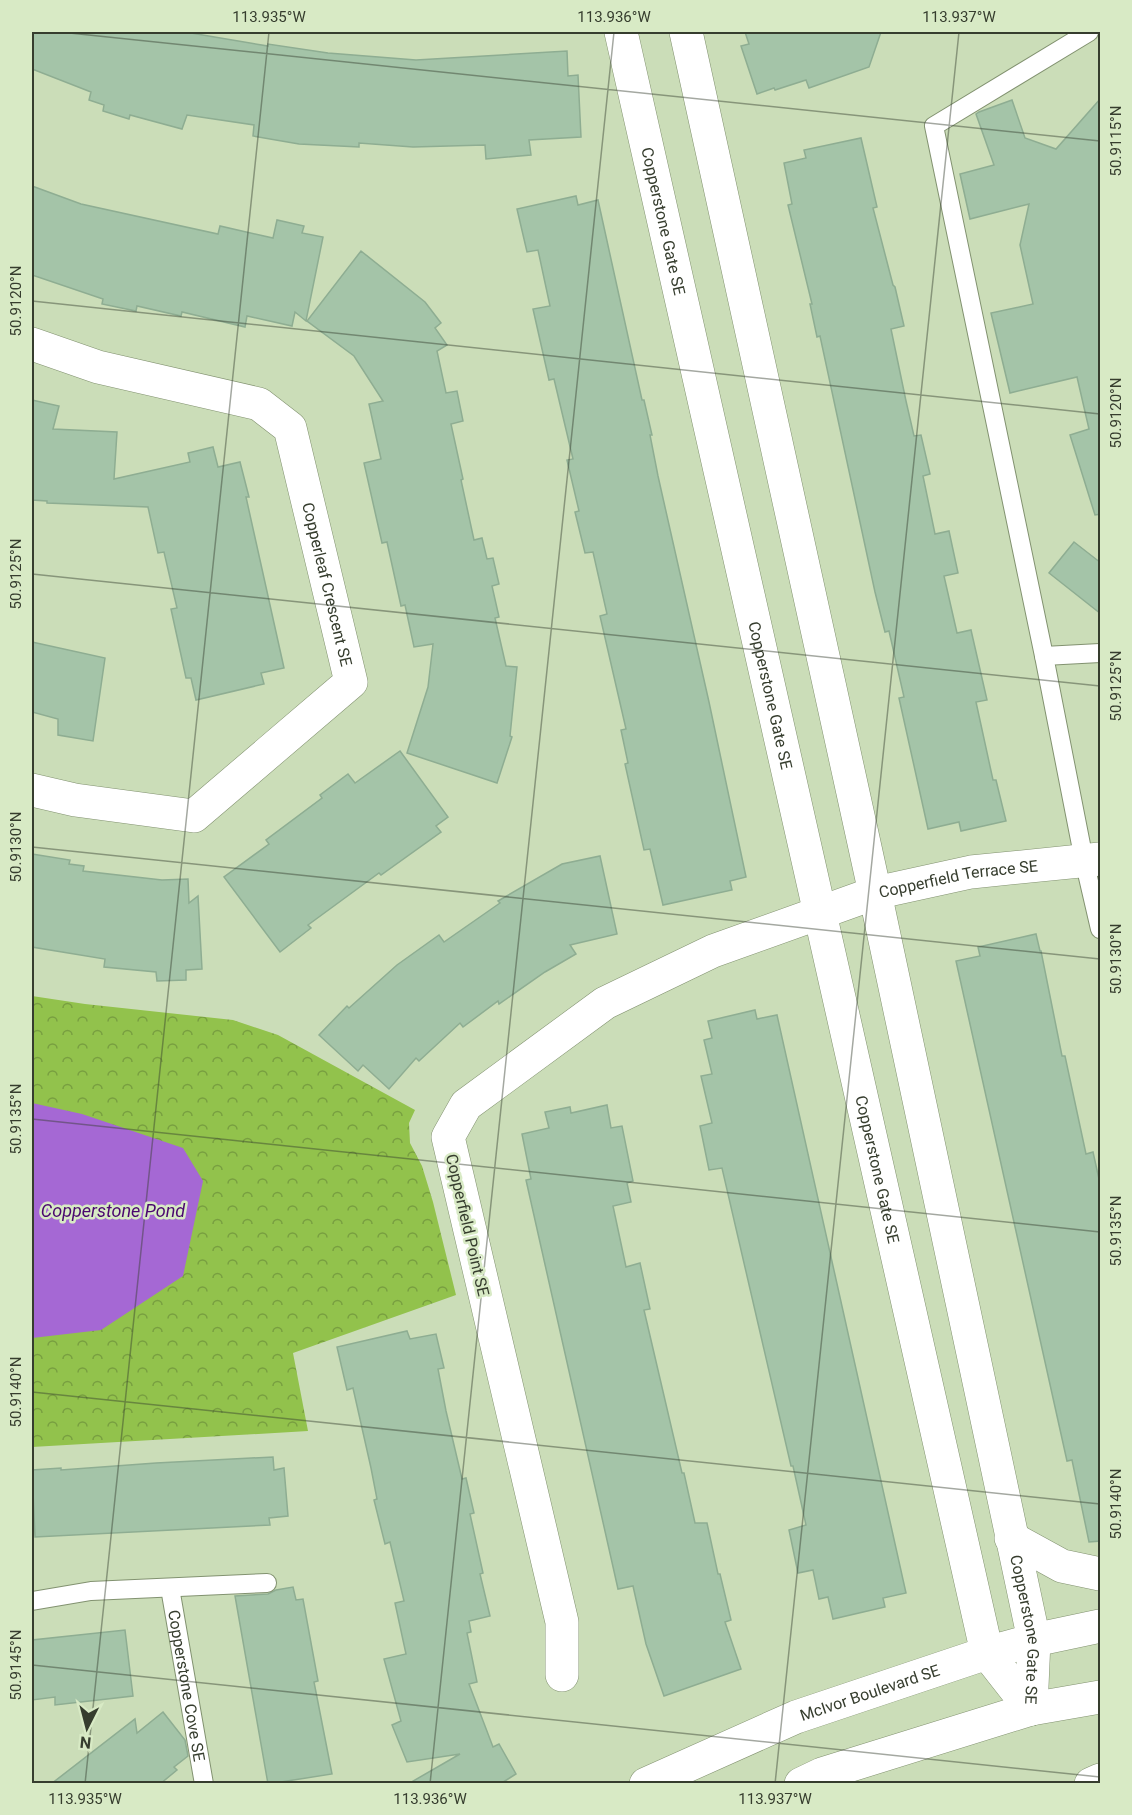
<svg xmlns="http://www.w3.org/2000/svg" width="1132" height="1815" viewBox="0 0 1132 1815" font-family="Roboto,sans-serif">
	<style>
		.park { fill: url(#park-crowns) }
		.water { fill: #a568d4 }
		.building { fill: #a4c4a8; stroke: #8ead92; stroke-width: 1.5 }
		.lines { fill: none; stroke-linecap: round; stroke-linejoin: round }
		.lane-casing { stroke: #829270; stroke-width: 20 }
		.street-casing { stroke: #829270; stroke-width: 34 }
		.secondary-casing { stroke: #829270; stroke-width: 34 }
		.lane { stroke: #fff; stroke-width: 18 }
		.street { stroke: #fff; stroke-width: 33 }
		.secondary { stroke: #fff; stroke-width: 33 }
		.ticks { fill: none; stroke: #363d2e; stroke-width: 1.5; stroke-opacity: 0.45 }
		.labels { text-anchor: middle; stroke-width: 5; stroke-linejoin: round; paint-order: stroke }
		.street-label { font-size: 16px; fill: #363d2e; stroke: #d8eac5 }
		.water-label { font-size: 18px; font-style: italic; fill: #4a076f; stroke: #d8eac5 }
		.neatline { fill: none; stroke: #363d2e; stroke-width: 2 }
		.ticks-label { font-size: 15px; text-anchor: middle; fill: #363d2e }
	</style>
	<defs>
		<pattern id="park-crowns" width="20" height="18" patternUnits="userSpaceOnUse" patternTransform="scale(1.5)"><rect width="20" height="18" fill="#92c24c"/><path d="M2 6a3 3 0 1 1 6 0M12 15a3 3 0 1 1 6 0" fill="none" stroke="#789f40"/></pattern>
	</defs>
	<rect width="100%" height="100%" fill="#cbddb8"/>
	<!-- park -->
	<path class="park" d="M 32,996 L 85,1004 L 233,1020 L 278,1035 L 415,1110 L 409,1123 L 410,1143 L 422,1166 L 433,1202 L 456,1295 L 293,1353 L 308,1431 L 32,1447 Z"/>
	<!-- water -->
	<path class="water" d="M 32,1103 L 82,1114 L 183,1148 L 203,1181 L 183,1276 L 101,1330 L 32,1338 Z"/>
	<!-- building -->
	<g class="building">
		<path d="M 32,32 L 185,32 L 268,46 L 268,44 L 328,53 L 416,60 L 567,51 L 568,76 L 578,75 L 581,137 L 529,140 L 531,155 L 486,159 L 485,145 L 413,147 L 359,143 L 359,147 L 299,144 L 253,136 L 254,125 L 187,115 L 182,129 L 130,115 L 129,119 L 103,111 L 104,105 L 89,100 L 91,92 L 32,69 Z"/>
		<path d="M 745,32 L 881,32 L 869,67 L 809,88 L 806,80 L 775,90 L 774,88 L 757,94 L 741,46 L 749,44 Z"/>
		<path d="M 1101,98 L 1101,514 L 1095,515 L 1070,435 L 1089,429 L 1077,377 L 1010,393 L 991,313 L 1033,304 L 1020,245 L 1029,204 L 970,219 L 960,174 L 994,165 L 976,114 L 979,112 L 1012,100 L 1025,138 L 1056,149 Z"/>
		<path d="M 861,138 L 877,207 L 873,208 L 893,285 L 895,287 L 904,326 L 891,329 L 906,401 L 914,436 L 921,435 L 930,474 L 923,476 L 935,534 L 949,531 L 958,573 L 944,576 L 957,633 L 971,630 L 987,700 L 976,702 L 993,780 L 996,780 L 1006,821 L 961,831 L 959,822 L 928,829 L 899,698 L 904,697 L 889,631 L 885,632 L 875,592 L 820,336 L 817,337 L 810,304 L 812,304 L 788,205 L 792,204 L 784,163 L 806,158 L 804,150 Z"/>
		<path d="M 32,186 L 81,204 L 218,234 L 220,226 L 273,238 L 277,220 L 304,226 L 302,233 L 323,237 L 306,321 L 295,312 L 292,326 L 247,316 L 245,327 L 182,312 L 181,316 L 137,306 L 136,311 L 102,304 L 103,299 L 32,275 Z"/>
		<path d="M 576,196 L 578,205 L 598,200 L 642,400 L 644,400 L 652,435 L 650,435 L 658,476 L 709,702 L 746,877 L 730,881 L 732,890 L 663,905 L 650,849 L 644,850 L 625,764 L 628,763 L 621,730 L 626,729 L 600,616 L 607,614 L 593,552 L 585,553 L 575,512 L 579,511 L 567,460 L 573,459 L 554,379 L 549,380 L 533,309 L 550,306 L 538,250 L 527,252 L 517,209 Z"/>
		<path d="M 361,251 L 425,302 L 441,323 L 435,328 L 447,345 L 437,351 L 446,393 L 457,391 L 463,421 L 451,424 L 463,479 L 461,480 L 474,540 L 482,538 L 487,559 L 493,558 L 499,584 L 492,586 L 499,617 L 495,618 L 506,666 L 517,667 L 510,736 L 512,737 L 497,783 L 407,753 L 428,687 L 433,644 L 414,647 L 405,605 L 401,606 L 387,542 L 382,543 L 364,463 L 381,459 L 369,404 L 383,401 L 354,356 L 307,321 Z"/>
		<path d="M 32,400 L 59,406 L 53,429 L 117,432 L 114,479 L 190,462 L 188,453 L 213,447 L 218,467 L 240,462 L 249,497 L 246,497 L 284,668 L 261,673 L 264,684 L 196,700 L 191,678 L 186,678 L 171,609 L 177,608 L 164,552 L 158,553 L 148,507 L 47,503 L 47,501 L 32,500 Z"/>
		<path d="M 1074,542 L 1101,563 L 1101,614 L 1049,573 Z"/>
		<path d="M 32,642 L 105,658 L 93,741 L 58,735 L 58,719 L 32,712 Z"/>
		<path d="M 400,751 L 448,817 L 436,826 L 441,832 L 381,875 L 379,873 L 308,925 L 311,928 L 280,952 L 224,877 L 269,844 L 266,840 L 322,798 L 320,795 L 348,774 L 355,783 Z"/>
		<path d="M 32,854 L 70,860 L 69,864 L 84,866 L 83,871 L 162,880 L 188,879 L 189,903 L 198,896 L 202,969 L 186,970 L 186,980 L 157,981 L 156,972 L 104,967 L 105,959 L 32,947 Z"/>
		<path d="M 600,856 L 617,934 L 570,945 L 576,954 L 545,972 L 499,1004 L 498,1001 L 463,1027 L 460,1023 L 419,1061 L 416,1058 L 389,1089 L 363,1065 L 358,1071 L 319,1035 L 347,1006 L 349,1008 L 397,965 L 439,935 L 444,942 L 500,903 L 498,901 L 562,864 Z"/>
		<path d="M 1036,934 L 1040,951 L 1041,951 L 1062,1056 L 1065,1056 L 1086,1154 L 1093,1152 L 1101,1188 L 1101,1541 L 1089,1542 L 1072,1460 L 1067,1461 L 956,961 L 980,956 L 978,947 Z"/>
		<path d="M 755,1010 L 757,1019 L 777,1015 L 906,1593 L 883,1598 L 885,1607 L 833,1619 L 828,1597 L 819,1599 L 813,1570 L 798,1573 L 789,1530 L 806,1525 L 793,1466 L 791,1466 L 722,1168 L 709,1170 L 700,1126 L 712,1123 L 701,1076 L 712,1074 L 704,1040 L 712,1038 L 708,1021 Z"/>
		<path d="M 607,1105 L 611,1128 L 622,1126 L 633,1181 L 627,1183 L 631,1202 L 613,1206 L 626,1267 L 640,1263 L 650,1309 L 644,1310 L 682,1473 L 684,1473 L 695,1523 L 707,1523 L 718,1574 L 720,1574 L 731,1620 L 725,1622 L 741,1669 L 664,1696 L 646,1644 L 633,1586 L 618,1589 L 526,1180 L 531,1179 L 522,1134 L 549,1128 L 545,1112 L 570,1107 L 571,1113 Z"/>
		<path d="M 407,1331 L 410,1339 L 436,1334 L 444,1368 L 438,1369 L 446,1411 L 462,1479 L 466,1478 L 474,1513 L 470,1514 L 483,1573 L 480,1574 L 490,1616 L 469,1621 L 471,1632 L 467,1633 L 477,1682 L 469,1684 L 493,1747 L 499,1744 L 516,1774 L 500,1784 L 408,1784 L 460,1754 L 407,1762 L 392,1725 L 401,1721 L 384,1659 L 406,1654 L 395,1603 L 404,1601 L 390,1542 L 385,1544 L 374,1500 L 377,1499 L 371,1468 L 353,1388 L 347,1390 L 337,1347 Z"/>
		<path d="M 273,1457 L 274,1470 L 284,1468 L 288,1516 L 269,1518 L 270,1525 L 35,1537 L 32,1470 L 61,1468 L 61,1470 L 156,1463 Z"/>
		<path d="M 293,1587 L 296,1600 L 303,1599 L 318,1681 L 314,1682 L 332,1774 L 268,1784 L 235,1596 L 268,1594 L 276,1590 Z"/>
		<path d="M 125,1630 L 133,1696 L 55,1705 L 55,1697 L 32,1700 L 32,1640 Z"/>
		<path d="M 163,1712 L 185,1740 L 188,1756 L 174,1767 L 177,1770 L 160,1784 L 51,1784 L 135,1719 L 137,1733 Z"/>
	</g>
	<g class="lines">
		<defs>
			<g id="lane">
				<path d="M 1089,32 L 934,126 L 1044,656 L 1084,860 L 1100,929"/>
				<path d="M 1044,656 L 1100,653"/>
				<path id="s1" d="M 170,1588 L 204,1784"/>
				<path d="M 32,1601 L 91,1591 L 267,1583"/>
			</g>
			<g id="street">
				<path id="s2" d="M 32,344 L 98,367 L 259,404 L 290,428 L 351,682 L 194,816 L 75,800 L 32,790"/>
				<path id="s3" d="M 562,1675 L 562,1622 L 448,1137 L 466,1105 L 605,1003 L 713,951 L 875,893 L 971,872 L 1100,859"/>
				<path d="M 1091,1784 L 1100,1780"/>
			</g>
			<g id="secondary">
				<path id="s4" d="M 621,32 L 987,1653 L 1031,1709"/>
				<path id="s5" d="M 686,32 L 875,893 L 1034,1640 L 1031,1709"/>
				<path d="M 1011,1538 L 1062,1566 L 1100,1574"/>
				<path id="s6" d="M 646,1784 L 796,1717 L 987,1653 L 1034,1640 L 1100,1626"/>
				<path d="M 801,1784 L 822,1774 L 1031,1709 L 1100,1697"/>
			</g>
		</defs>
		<!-- lane casing -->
		<use href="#lane" class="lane-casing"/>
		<!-- street casing -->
		<use href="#street" class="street-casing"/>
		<!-- secondary casing -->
		<use href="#secondary" class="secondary-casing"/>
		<!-- lane -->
		<use href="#lane" class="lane"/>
		<!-- street -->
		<use href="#street" class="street"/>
		<!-- secondary -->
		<use href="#secondary" class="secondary"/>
	</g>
	<!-- ticks -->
	<path class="ticks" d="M 60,32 L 1100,141M 32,301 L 1100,414M 32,574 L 1100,686M 32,847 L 1100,959M 32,1119 L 1100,1232M 32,1392 L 1100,1504M 32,1665 L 1100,1777M 85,1784 L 269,32M 430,1784 L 614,32M 775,1784 L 959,32"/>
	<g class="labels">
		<!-- street labels -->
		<g class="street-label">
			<text dy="6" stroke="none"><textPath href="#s4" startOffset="194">Copperstone Gate SE</textPath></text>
			<text dy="6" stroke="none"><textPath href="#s2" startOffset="435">Copperleaf Crescent SE</textPath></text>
			<text dy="6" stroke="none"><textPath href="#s4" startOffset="680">Copperstone Gate SE</textPath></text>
			<text dy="6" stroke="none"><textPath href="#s3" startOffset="1137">Copperfield Terrace SE</textPath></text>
			<text dy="6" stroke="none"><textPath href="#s4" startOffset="1166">Copperstone Gate SE</textPath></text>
			<text transform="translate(468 1225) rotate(77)" y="6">Copperfield Point SE</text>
			<text dy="6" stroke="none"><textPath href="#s5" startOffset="1634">Copperstone Gate SE</textPath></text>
			<text dy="6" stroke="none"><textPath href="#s1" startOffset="99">Copperstone Cove SE</textPath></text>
			<text dy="6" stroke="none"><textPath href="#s6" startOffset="242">McIvor Boulevard SE</textPath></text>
		</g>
		<!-- water labels -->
		<g class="water-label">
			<text x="113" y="1217">Copperstone Pond</text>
		</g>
	</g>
	<!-- border -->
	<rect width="1132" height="1815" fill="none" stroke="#d8eac5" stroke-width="66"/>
	<!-- north arrow -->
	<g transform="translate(87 1728) rotate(186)" stroke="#d8eac5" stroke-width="4.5" paint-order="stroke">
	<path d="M0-4.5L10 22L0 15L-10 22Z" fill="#363d2e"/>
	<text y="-9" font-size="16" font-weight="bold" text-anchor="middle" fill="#363d2e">N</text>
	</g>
	<rect x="33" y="33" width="1066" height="1749" class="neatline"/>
	<g class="ticks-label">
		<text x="269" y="22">113.935°W</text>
		<text x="614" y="22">113.936°W</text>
		<text x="959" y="22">113.937°W</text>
		<text transform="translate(1116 141) rotate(-90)" y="5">50.9115°N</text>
		<text transform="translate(16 301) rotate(-90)" y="5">50.9120°N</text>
		<text transform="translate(1116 413) rotate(-90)" y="5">50.9120°N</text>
		<text transform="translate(16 574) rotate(-90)" y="5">50.9125°N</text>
		<text transform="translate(1116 686) rotate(-90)" y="5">50.9125°N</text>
		<text transform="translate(16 847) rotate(-90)" y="5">50.9130°N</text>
		<text transform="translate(1116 959) rotate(-90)" y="5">50.9130°N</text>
		<text transform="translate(16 1119) rotate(-90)" y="5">50.9135°N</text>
		<text transform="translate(1116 1231) rotate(-90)" y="5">50.9135°N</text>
		<text transform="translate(16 1392) rotate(-90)" y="5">50.9140°N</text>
		<text transform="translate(1116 1504) rotate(-90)" y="5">50.9140°N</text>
		<text transform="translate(16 1665) rotate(-90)" y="5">50.9145°N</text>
		<text x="85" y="1804">113.935°W</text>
		<text x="430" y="1804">113.936°W</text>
		<text x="775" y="1804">113.937°W</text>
	</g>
</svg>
